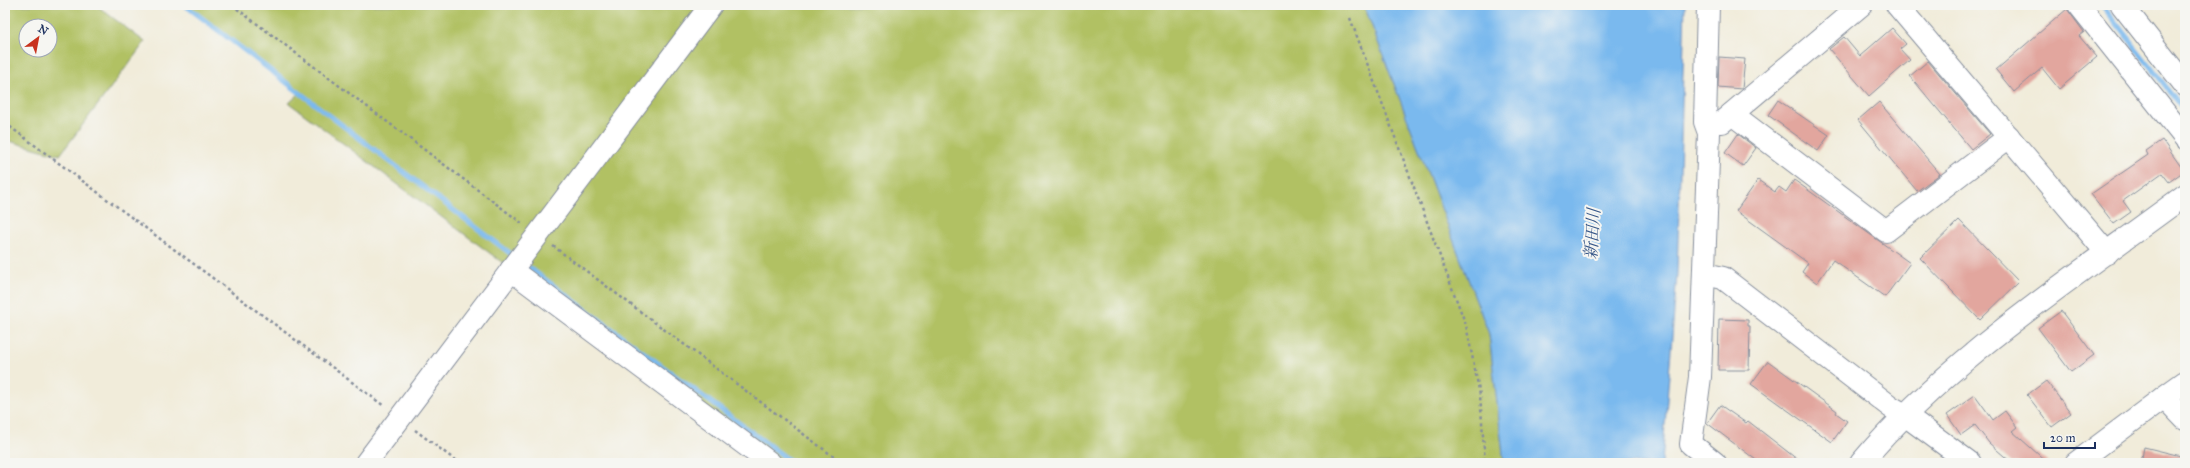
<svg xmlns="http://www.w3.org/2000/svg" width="2190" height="468" viewBox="0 0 2190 468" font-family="'IM FELL Great Primer','Noto Serif JP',serif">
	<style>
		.green { fill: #b1c164; stroke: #667861; fill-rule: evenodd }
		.water { fill: #7ab9ee; stroke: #4a74a6 }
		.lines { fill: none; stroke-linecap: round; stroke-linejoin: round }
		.stream { stroke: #7ab9ee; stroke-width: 5 }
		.building { fill: #e2a69e }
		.minor-casing { stroke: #868e9c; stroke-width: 24 }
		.path { stroke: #868e9c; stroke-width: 2.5; stroke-dasharray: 3 3; stroke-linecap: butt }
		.minor { stroke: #fff; stroke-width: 22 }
		.labels { text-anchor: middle; stroke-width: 4; stroke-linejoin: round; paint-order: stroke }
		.water-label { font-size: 17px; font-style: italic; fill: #385889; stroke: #f6f6f2 }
	</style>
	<rect width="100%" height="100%" fill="#f6f6f2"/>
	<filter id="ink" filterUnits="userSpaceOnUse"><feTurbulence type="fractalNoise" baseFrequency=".025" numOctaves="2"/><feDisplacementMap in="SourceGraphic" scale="8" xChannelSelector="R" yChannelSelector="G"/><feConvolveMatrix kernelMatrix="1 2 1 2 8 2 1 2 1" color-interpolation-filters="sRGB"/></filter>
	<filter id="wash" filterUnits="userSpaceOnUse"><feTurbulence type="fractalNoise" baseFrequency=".012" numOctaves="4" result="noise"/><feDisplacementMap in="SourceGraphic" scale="16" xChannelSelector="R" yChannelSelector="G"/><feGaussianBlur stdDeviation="0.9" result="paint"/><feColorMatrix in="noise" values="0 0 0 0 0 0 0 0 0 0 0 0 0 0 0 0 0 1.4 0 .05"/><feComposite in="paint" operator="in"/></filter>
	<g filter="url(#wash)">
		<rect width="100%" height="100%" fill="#f1ecda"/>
		<!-- green -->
		<g class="green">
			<path d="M 5,5 L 96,5 L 145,42 L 60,155 L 5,140 ZM 26,26 L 50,26 L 50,50 L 26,50 Z"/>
			<path d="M 185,5 L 1364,5 L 1489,334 L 1504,463 L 777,463 L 507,266 L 289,103 L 300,93 Z"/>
		</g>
		<!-- water -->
		<path class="water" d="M 1364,5 L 1685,5 L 1677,274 L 1662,463 L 1504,463 L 1489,334 Z"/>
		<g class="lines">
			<!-- stream -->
			<g class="stream">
				<path d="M 185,5 L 515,257"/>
				<path d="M 2102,5 L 2185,111"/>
				<path d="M 523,263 L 793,463"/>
			</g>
		</g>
		<g id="blocks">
			<!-- building -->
			<g class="building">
				<path d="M 2067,9 L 2084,32 L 2079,36 L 2097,57 L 2059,89 L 2042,68 L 2014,92 L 1996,70 Z"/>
				<path d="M 1892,28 L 1906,44 L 1900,49 L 1910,60 L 1869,96 L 1829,49 L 1844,37 L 1860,56 Z"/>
				<path d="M 1719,57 L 1745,59 L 1742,89 L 1718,87 Z"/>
				<path d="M 1928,61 L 1990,134 L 1971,149 L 1910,76 Z"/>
				<path d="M 1778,100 L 1829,135 L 1818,151 L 1768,115 Z"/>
				<path d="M 1879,102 L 1940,174 L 1917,191 L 1858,120 Z"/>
				<path d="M 1738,134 L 1756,148 L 1743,166 L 1725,153 Z"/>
				<path d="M 2162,140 L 2184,171 L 2169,182 L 2162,173 L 2123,201 L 2131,212 L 2114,224 L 2091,194 L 2148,155 L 2146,151 Z"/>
				<path d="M 1758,180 L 1775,192 L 1779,187 L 1786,192 L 1794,180 L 1910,263 L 1885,297 L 1833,260 L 1817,283 L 1802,272 L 1808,263 L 1736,211 Z"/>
				<path d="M 1959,220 L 2019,282 L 1980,320 L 1920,258 Z"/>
				<path d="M 2061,311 L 2094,355 L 2071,372 L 2038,328 Z"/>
				<path d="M 1719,319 L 1748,320 L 1748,326 L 1750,326 L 1749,370 L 1718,370 Z"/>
				<path d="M 1768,361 L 1837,411 L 1836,413 L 1847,421 L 1832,442 L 1751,384 Z"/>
				<path d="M 2046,381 L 2071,413 L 2052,427 L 2027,395 Z"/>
				<path d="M 1975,395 L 1993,420 L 2005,411 L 2017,427 L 2012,431 L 2048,463 L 2012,463 L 1989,443 L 1975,425 L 1961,435 L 1947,415 Z"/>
				<path d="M 1720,405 L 1746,423 L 1748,421 L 1802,463 L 1760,463 L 1707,423 Z"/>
				<path d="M 2144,447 L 2185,457 L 2185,463 L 2141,463 Z"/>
			</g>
		</g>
	</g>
	<g filter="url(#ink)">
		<use href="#blocks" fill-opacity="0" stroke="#868e9c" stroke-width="1"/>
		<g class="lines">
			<defs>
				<g id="minor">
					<path d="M 1708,5 L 1705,122 L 1709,133 L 1700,377 L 1691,444 L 1715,463"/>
					<path d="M 1897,5 L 2107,253"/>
					<path d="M 2079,5 L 2185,138"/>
					<path d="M 2122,5 L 2185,85"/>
					<path d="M 1732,114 L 1886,231 L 2009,137"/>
					<path d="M 1722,122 L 1861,5"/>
					<path d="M 511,270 L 770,463"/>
					<path d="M 1705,274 L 1723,278 L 1891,407 L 1905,415 L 1970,463"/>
					<path d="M 2185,382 L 2164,397 L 2185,419"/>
					<path d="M 366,463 L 711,5"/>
					<path d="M 1861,463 C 1951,356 2074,278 2185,195"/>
					<path d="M 2076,463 L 2164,397"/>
				</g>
			</defs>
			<!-- minor casing -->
			<use href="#minor" class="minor-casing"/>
			<!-- path -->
			<g class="path">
				<path d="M 232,5 L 523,224"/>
				<path d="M 1350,18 L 1466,325 L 1480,395 L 1485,463"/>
				<path d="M 5,123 L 384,406"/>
				<path d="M 553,246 L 842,463"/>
				<path d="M 415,430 L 459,463"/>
			</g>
			<!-- minor -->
			<use href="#minor" class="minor"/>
		</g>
	</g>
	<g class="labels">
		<!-- water labels -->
		<g class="water-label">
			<text transform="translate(1592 234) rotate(-86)" y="6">新田川</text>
		</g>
	</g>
	<!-- margin -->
	<rect width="2190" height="468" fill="none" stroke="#f6f6f2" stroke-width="20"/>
	<!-- north arrow -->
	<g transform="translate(38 38) rotate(32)"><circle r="19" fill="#f6f6f2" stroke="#9ea6b7"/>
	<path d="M0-3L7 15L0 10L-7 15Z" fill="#c8321e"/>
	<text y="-6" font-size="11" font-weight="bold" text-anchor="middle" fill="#1b2f5e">N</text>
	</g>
	<!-- scale -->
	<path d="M2044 442v6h51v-6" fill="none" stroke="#1b2f5e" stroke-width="2"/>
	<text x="2050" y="442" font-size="12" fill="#1b2f5e" stroke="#f6f6f2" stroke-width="3" paint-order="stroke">20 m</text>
</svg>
